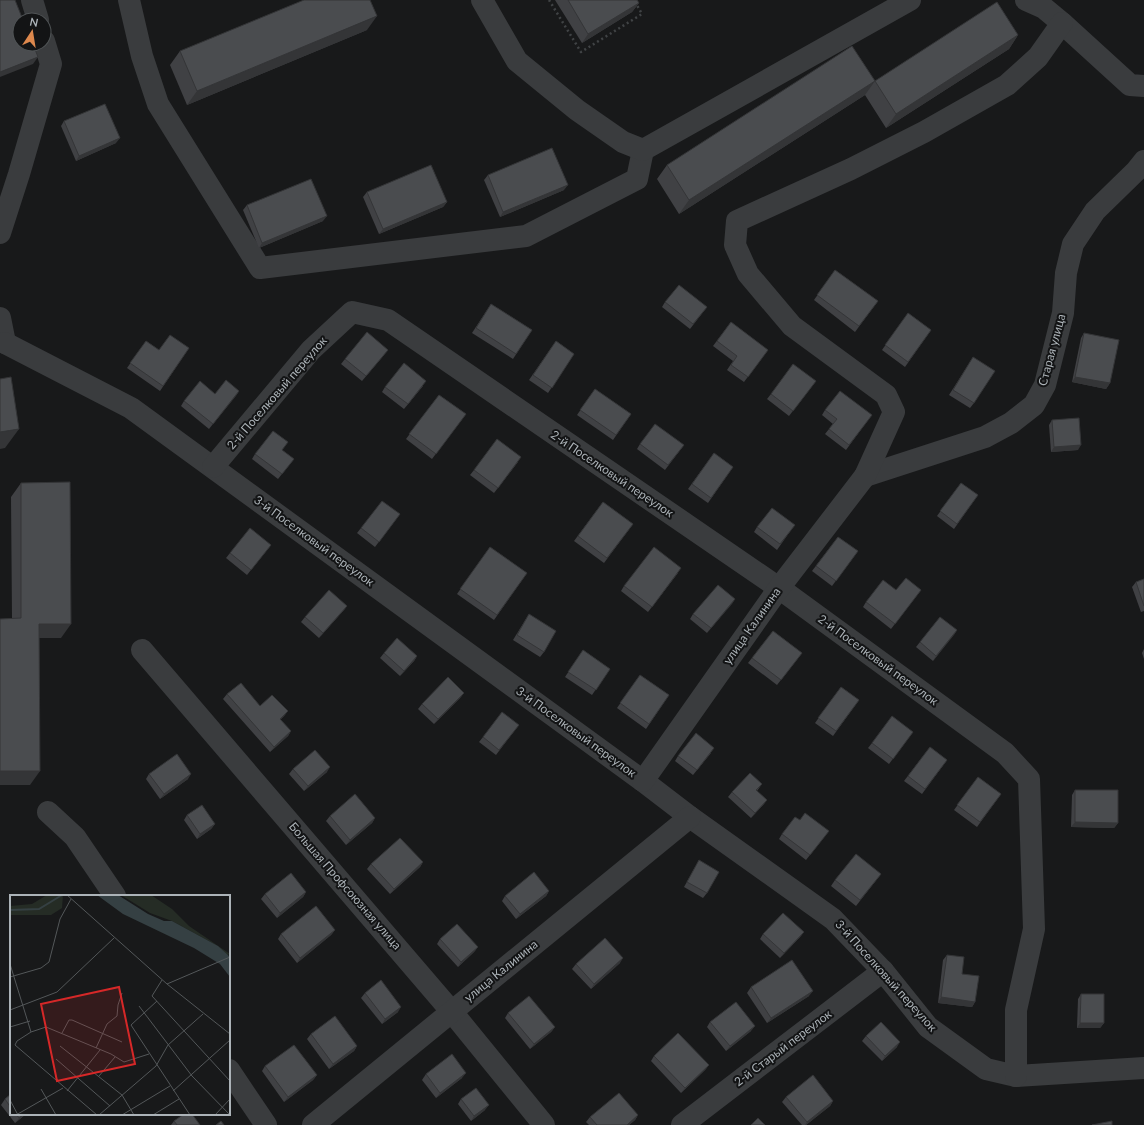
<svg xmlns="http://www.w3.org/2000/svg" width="1144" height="1125" viewBox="0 0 1144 1125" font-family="Lato,sans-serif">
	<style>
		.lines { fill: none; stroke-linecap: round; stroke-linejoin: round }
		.path { stroke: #404345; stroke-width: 2.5; stroke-dasharray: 2 3; stroke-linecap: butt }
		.minor { stroke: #3a3c3e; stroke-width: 22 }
		.wall { fill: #404144 }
		.shaded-wall { fill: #343537 }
		.building { fill: #4a4c4f; stroke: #343537 }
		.labels { text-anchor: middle; stroke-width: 4; stroke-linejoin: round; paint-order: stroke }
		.street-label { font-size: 12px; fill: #acb3b8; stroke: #131415 }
		.inset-river { fill: none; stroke: #354043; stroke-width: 2 }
		.inset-road { fill: none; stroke: #535759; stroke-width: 1 }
		.view { fill: #d62828; fill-opacity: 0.15; stroke: #d62828; stroke-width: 2 }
		.inset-edge { fill: none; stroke: #acb3b8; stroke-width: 2 }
	</style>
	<rect width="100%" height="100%" fill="#18191a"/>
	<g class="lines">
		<!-- path -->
		<path class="path" d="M 549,0 L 581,52 L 642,14 L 634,0"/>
		<!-- minor -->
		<g class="minor">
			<path d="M 32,0 L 38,20"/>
			<path d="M 129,0 L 142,56 L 158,104 L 260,268 L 526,236 L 637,179 L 643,150"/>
			<path d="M 482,0 L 517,61 L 577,110 L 623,142 L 643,150 L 910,0"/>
			<path d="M 1026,0 L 1044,8 L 1062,23 L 1130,85 L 1144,86"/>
			<path d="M 0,233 L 19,174 L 51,64 L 44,41"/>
			<path d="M 0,318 L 5,343"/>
			<path d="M 5,343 L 131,408 L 643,781 L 690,817 L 833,919 L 883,971 L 928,1027 L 986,1069 L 1016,1076 L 1144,1068"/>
			<path d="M 213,467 L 311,350 L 352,312 L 388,320 L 779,588 L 1005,753 L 1029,779 L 1034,929 L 1016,1010 L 1016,1076"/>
			<path d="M 865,476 L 985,437 L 1011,423 L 1034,405 L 1045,385 L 1063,313 L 1066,273 L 1073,244 L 1095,211 L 1136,171 L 1144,161"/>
			<path d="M 142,650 L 452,1012 L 544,1125"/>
			<path d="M 643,781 L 779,588 L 865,476 L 894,412 L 886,395 L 792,326 L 748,274 L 735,245 L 737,221 L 851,169 L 924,132 L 1007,85 L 1038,57 L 1062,23"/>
			<path d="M 48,812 L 75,837 L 115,896"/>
			<path d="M 229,1070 L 266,1125"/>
			<path d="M 313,1125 L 690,817"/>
			<path d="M 682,1125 L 883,971"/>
		</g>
	</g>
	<!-- wall -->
	<g class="wall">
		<path d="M 555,0 L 637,0 L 639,3 L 632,12 L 582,43 Z"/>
		<path d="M 367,30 L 187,105 L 170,65 L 180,51 Z"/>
		<path d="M 1018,35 L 1009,49 L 886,128 L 865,95 L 679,214 L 657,179 L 667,165 L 875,81 Z"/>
		<path d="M 64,121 L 116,143 L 76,161 L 61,126 Z"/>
		<path d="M 488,175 L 564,190 L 500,217 L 484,180 Z"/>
		<path d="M 367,192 L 447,202 L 443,207 L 379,234 L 363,197 Z"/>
		<path d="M 247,205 L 323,221 L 259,248 L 243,210 Z"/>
		<path d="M 835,270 L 878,301 L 855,332 L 814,300 Z"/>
		<path d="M 665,302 L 707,307 L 690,329 L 662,307 Z"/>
		<path d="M 491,304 L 532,330 L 513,359 L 472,333 Z"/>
		<path d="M 908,313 L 931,330 L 905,367 L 882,350 Z"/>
		<path d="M 731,322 L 768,350 L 744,382 L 727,370 L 733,361 L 713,346 Z"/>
		<path d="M 1084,333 L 1110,383 L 1106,389 L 1072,382 L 1081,338 Z"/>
		<path d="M 146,341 L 159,350 L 189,348 L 160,391 L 127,368 Z"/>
		<path d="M 556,341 L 574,354 L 548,393 L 529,380 Z"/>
		<path d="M 384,355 L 362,381 L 341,364 L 345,359 Z"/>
		<path d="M 970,362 L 974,403 L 970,408 L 949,395 Z"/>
		<path d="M 816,381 L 789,416 L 767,399 L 771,394 Z"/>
		<path d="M 423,386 L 404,409 L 382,392 L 385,387 Z"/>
		<path d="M 595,389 L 631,414 L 613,440 L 577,415 Z"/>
		<path d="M 239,391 L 209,429 L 181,406 L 184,401 L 215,394 Z"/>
		<path d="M 439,395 L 466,414 L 432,459 L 406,439 Z"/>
		<path d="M 825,410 L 868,420 L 846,450 L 825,434 L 833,424 L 822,415 Z"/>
		<path d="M 1052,420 L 1078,450 L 1051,452 L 1049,425 Z"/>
		<path d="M 640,444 L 684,445 L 665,470 L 637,449 Z"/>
		<path d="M 282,450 L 294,459 L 278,479 L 252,459 L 255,454 Z"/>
		<path d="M 714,453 L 733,467 L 708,503 L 688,489 Z"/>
		<path d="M 518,462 L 494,493 L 470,475 L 474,470 Z"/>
		<path d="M 21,483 L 61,638 L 39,638 L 30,785 L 12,618 L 11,497 Z"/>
		<path d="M 961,483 L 978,495 L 954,529 L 937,516 Z"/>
		<path d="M 603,502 L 633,524 L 604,563 L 574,541 Z"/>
		<path d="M 400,514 L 375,547 L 357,533 L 361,528 Z"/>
		<path d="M 757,527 L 791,530 L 777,550 L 754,532 Z"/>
		<path d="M 838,537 L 858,551 L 832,586 L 812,571 Z"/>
		<path d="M 271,545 L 247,575 L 226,558 L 230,553 Z"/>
		<path d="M 490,547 L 527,573 L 494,620 L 457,594 Z"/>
		<path d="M 678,573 L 648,612 L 621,591 L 624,586 Z"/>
		<path d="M 1144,579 L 1144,611 L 1141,612 L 1132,587 L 1136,582 Z"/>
		<path d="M 896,590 L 921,590 L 891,629 L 863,607 L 866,602 Z"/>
		<path d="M 735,599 L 707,633 L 690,619 L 693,614 Z"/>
		<path d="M 347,606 L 343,611 L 319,638 L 301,622 L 305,617 Z"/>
		<path d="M 529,614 L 544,652 L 540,657 L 513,640 Z"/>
		<path d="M 957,630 L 933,661 L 916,647 L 920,642 Z"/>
		<path d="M 773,631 L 802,653 L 777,685 L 748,663 Z"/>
		<path d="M 1144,649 L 1144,659 L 1142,653 Z"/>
		<path d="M 583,650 L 610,669 L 592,695 L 565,677 Z"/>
		<path d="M 384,653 L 417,656 L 414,661 L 400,676 L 380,658 Z"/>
		<path d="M 640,675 L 669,695 L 646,729 L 617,708 Z"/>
		<path d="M 841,687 L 859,700 L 833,736 L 815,723 Z"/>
		<path d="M 464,693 L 460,698 L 434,724 L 418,709 L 422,704 Z"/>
		<path d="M 227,694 L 260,706 L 288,711 L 284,716 L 280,720 L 291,731 L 288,736 L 270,752 L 223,699 Z"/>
		<path d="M 515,730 L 496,755 L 479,742 L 483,737 Z"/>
		<path d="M 913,732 L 889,764 L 868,748 L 872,743 Z"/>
		<path d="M 930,747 L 947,760 L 922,794 L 904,781 Z"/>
		<path d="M 711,753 L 693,775 L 675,761 L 678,756 Z"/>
		<path d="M 293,769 L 327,772 L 304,791 L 289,774 Z"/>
		<path d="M 149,774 L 188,779 L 160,799 L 146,779 Z"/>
		<path d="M 978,777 L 1001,794 L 977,827 L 954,810 Z"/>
		<path d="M 762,784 L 757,791 L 767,800 L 763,805 L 751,818 L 728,797 L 732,792 Z"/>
		<path d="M 1075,790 L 1118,823 L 1114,828 L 1071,827 L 1072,795 Z"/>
		<path d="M 187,815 L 215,824 L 211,829 L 197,839 L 184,820 Z"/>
		<path d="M 330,816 L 375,818 L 372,823 L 346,845 L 326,821 Z"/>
		<path d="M 800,820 L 825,836 L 806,860 L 779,839 L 782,834 Z"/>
		<path d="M 699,860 L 707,893 L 703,898 L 684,887 Z"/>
		<path d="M 423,862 L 420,867 L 390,894 L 367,869 L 371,864 Z"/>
		<path d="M 881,874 L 856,906 L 831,886 L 835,880 Z"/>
		<path d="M 549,891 L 546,896 L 516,919 L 502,901 L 505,896 Z"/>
		<path d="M 306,892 L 303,897 L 277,918 L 261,899 L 265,894 Z"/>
		<path d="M 335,930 L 331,935 L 297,963 L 278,939 L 281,934 Z"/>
		<path d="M 804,932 L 800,937 L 780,958 L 760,939 L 763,934 Z"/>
		<path d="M 440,939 L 478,947 L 474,952 L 458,967 L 437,944 Z"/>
		<path d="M 947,955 L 975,1002 L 972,1007 L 938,1003 L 943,960 Z"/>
		<path d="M 620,963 L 591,989 L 572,969 L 576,964 Z"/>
		<path d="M 751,987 L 809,996 L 767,1023 L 747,993 Z"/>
		<path d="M 365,993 L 398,1012 L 382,1024 L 361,998 Z"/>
		<path d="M 1081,994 L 1104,1023 L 1100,1028 L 1077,1028 L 1078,999 Z"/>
		<path d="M 508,1013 L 555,1027 L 551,1032 L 530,1049 L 505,1018 Z"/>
		<path d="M 710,1022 L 751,1031 L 726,1051 L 707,1027 Z"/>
		<path d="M 311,1034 L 357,1046 L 354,1051 L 329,1069 L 307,1039 Z"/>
		<path d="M 866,1036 L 897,1047 L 882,1061 L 862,1041 Z"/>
		<path d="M 654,1056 L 709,1065 L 705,1070 L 681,1093 L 651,1061 Z"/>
		<path d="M 265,1066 L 317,1075 L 313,1080 L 284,1102 L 262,1071 Z"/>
		<path d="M 426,1074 L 462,1078 L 436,1098 L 422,1080 Z"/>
		<path d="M 11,1094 L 11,1114 L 26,1114 L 15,1123 L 1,1105 L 5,1099 Z"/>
		<path d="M 786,1097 L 833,1101 L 830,1106 L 806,1125 L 802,1125 L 782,1102 Z"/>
		<path d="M 461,1099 L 485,1110 L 471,1121 L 458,1104 Z"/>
		<path d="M 638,1115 L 635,1120 L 629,1125 L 589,1125 L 586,1122 L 590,1117 Z"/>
		<path d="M 174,1121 L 200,1125 L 171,1125 Z"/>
	</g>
	<!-- shaded-wall -->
	<g class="shaded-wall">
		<path d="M 639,3 L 632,12 L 582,43 L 588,34 Z"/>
		<path d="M 377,16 L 367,30 L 187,105 L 197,91 Z"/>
		<path d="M 1018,35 L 1009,49 L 886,128 L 896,114 Z"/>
		<path d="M 38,57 L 33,64 L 0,77 L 0,72 Z"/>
		<path d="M 875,81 L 865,95 L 679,214 L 689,200 Z"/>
		<path d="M 120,138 L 116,143 L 76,161 L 79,156 Z"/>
		<path d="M 568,185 L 564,190 L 500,217 L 503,212 Z"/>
		<path d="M 447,202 L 443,207 L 379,234 L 383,229 Z"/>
		<path d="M 327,216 L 323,221 L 259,248 L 262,243 Z"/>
		<path d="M 1075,377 L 1110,383 L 1106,389 L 1072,382 Z"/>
		<path d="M 239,391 L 236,396 L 209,429 L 213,424 Z"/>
		<path d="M 19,429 L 5,448 L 0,449 L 0,432 Z"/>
		<path d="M 1081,445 L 1078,450 L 1051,452 L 1054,447 Z"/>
		<path d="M 735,599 L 732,604 L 707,633 L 711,628 Z"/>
		<path d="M 347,606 L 343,611 L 319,638 L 323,633 Z"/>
		<path d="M 39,624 L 71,624 L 61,638 L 29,638 Z"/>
		<path d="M 957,630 L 954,635 L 933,661 L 936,656 Z"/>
		<path d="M 417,656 L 414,661 L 400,676 L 404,671 Z"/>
		<path d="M 464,693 L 460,698 L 434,724 L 438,719 Z"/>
		<path d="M 288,711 L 284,716 L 276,724 L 280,719 Z"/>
		<path d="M 291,731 L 288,736 L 270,752 L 274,747 Z"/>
		<path d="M 330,767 L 327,772 L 304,791 L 308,786 Z"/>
		<path d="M 0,771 L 40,771 L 30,785 L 0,785 Z"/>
		<path d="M 191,774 L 188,779 L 160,799 L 164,794 Z"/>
		<path d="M 767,800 L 763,805 L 751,818 L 755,813 Z"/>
		<path d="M 375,818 L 372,823 L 346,845 L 350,840 Z"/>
		<path d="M 1075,822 L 1118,823 L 1114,828 L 1071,827 Z"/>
		<path d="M 215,824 L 211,829 L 197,839 L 200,834 Z"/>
		<path d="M 423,862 L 420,867 L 390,894 L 394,889 Z"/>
		<path d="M 549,891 L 546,896 L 516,919 L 520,914 Z"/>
		<path d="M 306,892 L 303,897 L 277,918 L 280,913 Z"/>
		<path d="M 335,930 L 331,935 L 297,963 L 300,958 Z"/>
		<path d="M 804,932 L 800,937 L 780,958 L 784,953 Z"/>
		<path d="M 478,947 L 474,952 L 458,967 L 461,962 Z"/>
		<path d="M 623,958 L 620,963 L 591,989 L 594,984 Z"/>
		<path d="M 813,991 L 809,996 L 767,1023 L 771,1018 Z"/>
		<path d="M 941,997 L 975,1002 L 972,1007 L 938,1003 Z"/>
		<path d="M 401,1007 L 398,1012 L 382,1024 L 385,1019 Z"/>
		<path d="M 1080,1023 L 1104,1023 L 1100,1028 L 1077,1028 Z"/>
		<path d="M 755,1026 L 751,1031 L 726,1051 L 730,1046 Z"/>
		<path d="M 555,1027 L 551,1032 L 530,1049 L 534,1044 Z"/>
		<path d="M 900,1042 L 897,1047 L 882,1061 L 885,1056 Z"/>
		<path d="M 357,1046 L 354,1051 L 329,1069 L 333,1064 Z"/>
		<path d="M 709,1065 L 705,1070 L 681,1093 L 685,1088 Z"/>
		<path d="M 466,1073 L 462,1078 L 436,1098 L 440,1093 Z"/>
		<path d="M 317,1075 L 313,1080 L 284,1102 L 288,1097 Z"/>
		<path d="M 833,1101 L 830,1106 L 806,1125 L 805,1125 L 807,1122 Z"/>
		<path d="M 489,1105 L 485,1110 L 471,1121 L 474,1116 Z"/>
		<path d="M 23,1114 L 26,1114 L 15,1123 L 19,1118 Z"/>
		<path d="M 638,1115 L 635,1120 L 629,1125 L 627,1125 Z"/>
	</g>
	<!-- building -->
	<g class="building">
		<path d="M 0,0 L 15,0 L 23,20 L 20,20 L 20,44 L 33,44 L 38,57 L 0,72 Z"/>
		<path d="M 304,0 L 370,0 L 377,16 L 197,91 L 180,51 Z"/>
		<path d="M 568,0 L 637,0 L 639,3 L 588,34 Z"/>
		<path d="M 997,2 L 1018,35 L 896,114 L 875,81 Z"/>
		<path d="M 852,46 L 875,81 L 689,200 L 667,165 Z"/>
		<path d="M 105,104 L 120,138 L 79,156 L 64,121 Z"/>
		<path d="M 552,148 L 568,185 L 503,212 L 488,175 Z"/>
		<path d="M 431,165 L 447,202 L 383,229 L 367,192 Z"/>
		<path d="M 311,179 L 327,216 L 262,243 L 247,205 Z"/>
		<path d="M 835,270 L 878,301 L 859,326 L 817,295 Z"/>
		<path d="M 679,285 L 707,307 L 693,324 L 665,302 Z"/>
		<path d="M 491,304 L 532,330 L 516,354 L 476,328 Z"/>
		<path d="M 908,313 L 931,330 L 908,362 L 885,345 Z"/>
		<path d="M 731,322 L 768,350 L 748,377 L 731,365 L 737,356 L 717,341 Z"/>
		<path d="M 367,332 L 388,350 L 366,376 L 345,359 Z"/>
		<path d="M 1084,333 L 1119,340 L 1110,383 L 1075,377 Z"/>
		<path d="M 170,335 L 189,348 L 163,386 L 130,363 L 146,341 L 159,350 Z"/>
		<path d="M 556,341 L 574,354 L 552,388 L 533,375 Z"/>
		<path d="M 973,357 L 995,371 L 974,403 L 953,390 Z"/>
		<path d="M 404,363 L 426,381 L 408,404 L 385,387 Z"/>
		<path d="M 793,364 L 816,381 L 793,411 L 771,394 Z"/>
		<path d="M 11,377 L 19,429 L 0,432 L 0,379 Z"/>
		<path d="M 226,380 L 239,391 L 213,424 L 184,401 L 200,381 L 215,394 Z"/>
		<path d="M 595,389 L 631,414 L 616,435 L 580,410 Z"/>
		<path d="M 840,391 L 872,415 L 849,445 L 829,429 L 837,419 L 825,410 Z"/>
		<path d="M 439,395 L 466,414 L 436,454 L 409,434 Z"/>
		<path d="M 1079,418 L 1081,445 L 1054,447 L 1052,420 Z"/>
		<path d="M 655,424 L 684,445 L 668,465 L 640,444 Z"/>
		<path d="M 273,431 L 288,442 L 282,450 L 294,459 L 282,474 L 255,454 Z"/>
		<path d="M 497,439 L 521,457 L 498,488 L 474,470 Z"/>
		<path d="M 714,453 L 733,467 L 711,498 L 692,484 Z"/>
		<path d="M 70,482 L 71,624 L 39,624 L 40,771 L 0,771 L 0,619 L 21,618 L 21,483 Z"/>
		<path d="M 961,483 L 978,495 L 957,524 L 940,511 Z"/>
		<path d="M 382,501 L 400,514 L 379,542 L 361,528 Z"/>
		<path d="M 603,502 L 633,524 L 607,558 L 578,536 Z"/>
		<path d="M 772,508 L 795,525 L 780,544 L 757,527 Z"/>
		<path d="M 250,528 L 271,545 L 251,570 L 230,553 Z"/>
		<path d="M 838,537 L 858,551 L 836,581 L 816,566 Z"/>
		<path d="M 490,547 L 527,573 L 497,615 L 460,589 Z"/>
		<path d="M 654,547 L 681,568 L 652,607 L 624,586 Z"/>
		<path d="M 906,578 L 921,590 L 895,624 L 866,602 L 883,580 L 896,590 Z"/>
		<path d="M 1144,579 L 1144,606 L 1136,582 Z"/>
		<path d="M 718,585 L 735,599 L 711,628 L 693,614 Z"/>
		<path d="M 329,590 L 347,606 L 323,633 L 305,617 Z"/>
		<path d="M 529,614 L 556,631 L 544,652 L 517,635 Z"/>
		<path d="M 940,617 L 957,630 L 936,656 L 920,642 Z"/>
		<path d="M 773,631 L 802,653 L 781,680 L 752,658 Z"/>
		<path d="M 397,638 L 417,656 L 404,671 L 384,653 Z"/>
		<path d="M 583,650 L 610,669 L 596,690 L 568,672 Z"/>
		<path d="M 640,675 L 669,695 L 649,724 L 620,703 Z"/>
		<path d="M 448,677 L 464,693 L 438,719 L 422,704 Z"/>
		<path d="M 241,683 L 260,706 L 272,695 L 288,711 L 280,719 L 291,731 L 274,747 L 227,694 Z"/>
		<path d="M 841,687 L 859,700 L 836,731 L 818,718 Z"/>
		<path d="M 502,712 L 519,725 L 499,750 L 483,737 Z"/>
		<path d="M 892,716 L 913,732 L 893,759 L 872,743 Z"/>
		<path d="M 696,733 L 714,748 L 697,770 L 678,756 Z"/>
		<path d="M 930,747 L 947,760 L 925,789 L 908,776 Z"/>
		<path d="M 315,750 L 330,767 L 308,786 L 293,769 Z"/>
		<path d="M 177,754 L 191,774 L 164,794 L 149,774 Z"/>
		<path d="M 750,773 L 762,784 L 756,790 L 767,800 L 755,813 L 732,792 Z"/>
		<path d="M 978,777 L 1001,794 L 980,822 L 957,805 Z"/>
		<path d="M 1075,790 L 1118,790 L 1118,823 L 1075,822 Z"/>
		<path d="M 355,794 L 375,818 L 350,840 L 330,816 Z"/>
		<path d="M 202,805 L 215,824 L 200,834 L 187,815 Z"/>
		<path d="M 805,813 L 829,831 L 810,855 L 782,834 L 795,817 L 800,820 Z"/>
		<path d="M 400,838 L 423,862 L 394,889 L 371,864 Z"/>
		<path d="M 856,854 L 881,874 L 860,900 L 835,880 Z"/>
		<path d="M 699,860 L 719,872 L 707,893 L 687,882 Z"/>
		<path d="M 534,872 L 549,891 L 520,914 L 505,896 Z"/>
		<path d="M 291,873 L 306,892 L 280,913 L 265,894 Z"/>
		<path d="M 316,906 L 335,930 L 300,958 L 281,934 Z"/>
		<path d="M 783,913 L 804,932 L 784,953 L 763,934 Z"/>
		<path d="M 457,924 L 478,947 L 461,962 L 440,939 Z"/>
		<path d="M 605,938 L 623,958 L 594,984 L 576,964 Z"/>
		<path d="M 947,955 L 964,957 L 962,974 L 979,976 L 975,1002 L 941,997 Z"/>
		<path d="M 792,960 L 813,991 L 771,1018 L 751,987 Z"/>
		<path d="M 381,980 L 401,1007 L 385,1019 L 365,993 Z"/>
		<path d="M 1081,994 L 1104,994 L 1104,1023 L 1080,1023 Z"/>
		<path d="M 529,996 L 555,1027 L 534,1044 L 508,1013 Z"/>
		<path d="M 736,1002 L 755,1026 L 730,1046 L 710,1022 Z"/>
		<path d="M 335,1016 L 357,1046 L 333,1064 L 311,1034 Z"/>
		<path d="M 881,1022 L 900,1042 L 885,1056 L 866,1036 Z"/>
		<path d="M 678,1033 L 709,1065 L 685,1088 L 654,1056 Z"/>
		<path d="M 294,1045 L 317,1075 L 288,1097 L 265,1066 Z"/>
		<path d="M 452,1054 L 466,1073 L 440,1093 L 426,1074 Z"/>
		<path d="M 813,1075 L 833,1101 L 807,1122 L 786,1097 Z"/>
		<path d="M 476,1088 L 489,1105 L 474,1116 L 461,1099 Z"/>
		<path d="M 619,1093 L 638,1115 L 627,1125 L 597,1125 L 590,1117 Z"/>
		<path d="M 11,1094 L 11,1108 L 5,1099 Z"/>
		<path d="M 16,1114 L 23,1114 L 19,1118 Z"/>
		<path d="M 184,1114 L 192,1114 L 200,1125 L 177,1125 L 174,1121 Z"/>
		<path d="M 758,1118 L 765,1125 L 751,1125 Z"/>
		<path d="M 221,1121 L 224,1125 L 216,1125 Z"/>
		<path d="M 1112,1121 L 1112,1125 L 1092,1125 Z"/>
	</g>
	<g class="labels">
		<!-- street labels -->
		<g class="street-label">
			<text transform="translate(1052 350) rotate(-75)" y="4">Старая улица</text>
			<text transform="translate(277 393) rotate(-49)" y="4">2-й Поселковый переулок</text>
			<text transform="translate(612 474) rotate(34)" y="4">2-й Поселковый переулок</text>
			<text transform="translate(314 541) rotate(36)" y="4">3-й Поселковый переулок</text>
			<text transform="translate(752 626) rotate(-55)" y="4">улица Калинина</text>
			<text transform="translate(878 660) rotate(36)" y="4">2-й Поселковый переулок</text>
			<text transform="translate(576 732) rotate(36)" y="4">3-й Поселковый переулок</text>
			<text transform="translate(345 886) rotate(49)" y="4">Большая Профсоюзная улица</text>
			<text transform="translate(501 971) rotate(-39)" y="4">улица Калинина</text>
			<text transform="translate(886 976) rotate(48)" y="4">3-й Поселковый переулок</text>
			<text transform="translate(783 1048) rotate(-37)" y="4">2-й Старый переулок</text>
		</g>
	</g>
	<!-- overview -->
	<g transform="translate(10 895)">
		<rect width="220" height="220" fill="#18191a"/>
		<path d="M 37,0 L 53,0 L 52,13 L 41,20 L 0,20 L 0,11 L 22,9 ZM 111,0 L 141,0 L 162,14 L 179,31 L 220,59 L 217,60 L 208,51 L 162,26 L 140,18 Z" fill="#252c25"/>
		<path d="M 87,0 L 108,0 L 138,19 L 154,26 L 162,26 L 208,51 L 220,62 L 220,82 L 210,69 L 184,53 L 113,19 Z" fill="#354043"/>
		<path class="inset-river" d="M 0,15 L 29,14 L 52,0"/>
		<path class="inset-road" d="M 57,0 L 157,89 L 220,62M 0,69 L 21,137M 0,82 L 31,73 L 39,67 L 50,24 L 61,4M 152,85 L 142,101 L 220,186M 157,89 L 220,139M 147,106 L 121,130 L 180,220M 129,111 L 182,181 L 220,220M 0,115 L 47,97 L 104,43M 0,132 L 20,126M 52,138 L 59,125 L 62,125 L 112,147M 5,150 L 7,146 L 21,137 L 36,132 L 101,159 L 114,167 L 139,159M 5,150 L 87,220M 50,151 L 112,200 L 124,220M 86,153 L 97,129 L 107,121 L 108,110 L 112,98M 46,164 L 100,211M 89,181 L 105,162M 31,194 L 46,220M 57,196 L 90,155M 163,196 L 220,145M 0,205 L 8,220M 6,220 L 53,193M 89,220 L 146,171 L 158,150 L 193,119M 112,220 L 160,191M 143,220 L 169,204M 205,220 L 220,204"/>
		<path class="view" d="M 109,92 L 125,169 L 47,186 L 31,109 Z"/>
		<rect width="220" height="220" class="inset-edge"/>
	</g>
	<!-- north arrow -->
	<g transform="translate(32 32) rotate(12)"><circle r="19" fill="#131415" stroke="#505456"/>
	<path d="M0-3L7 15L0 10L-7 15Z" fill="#dd884d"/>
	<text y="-6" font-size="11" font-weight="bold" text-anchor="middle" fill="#acb3b8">N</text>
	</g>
</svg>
